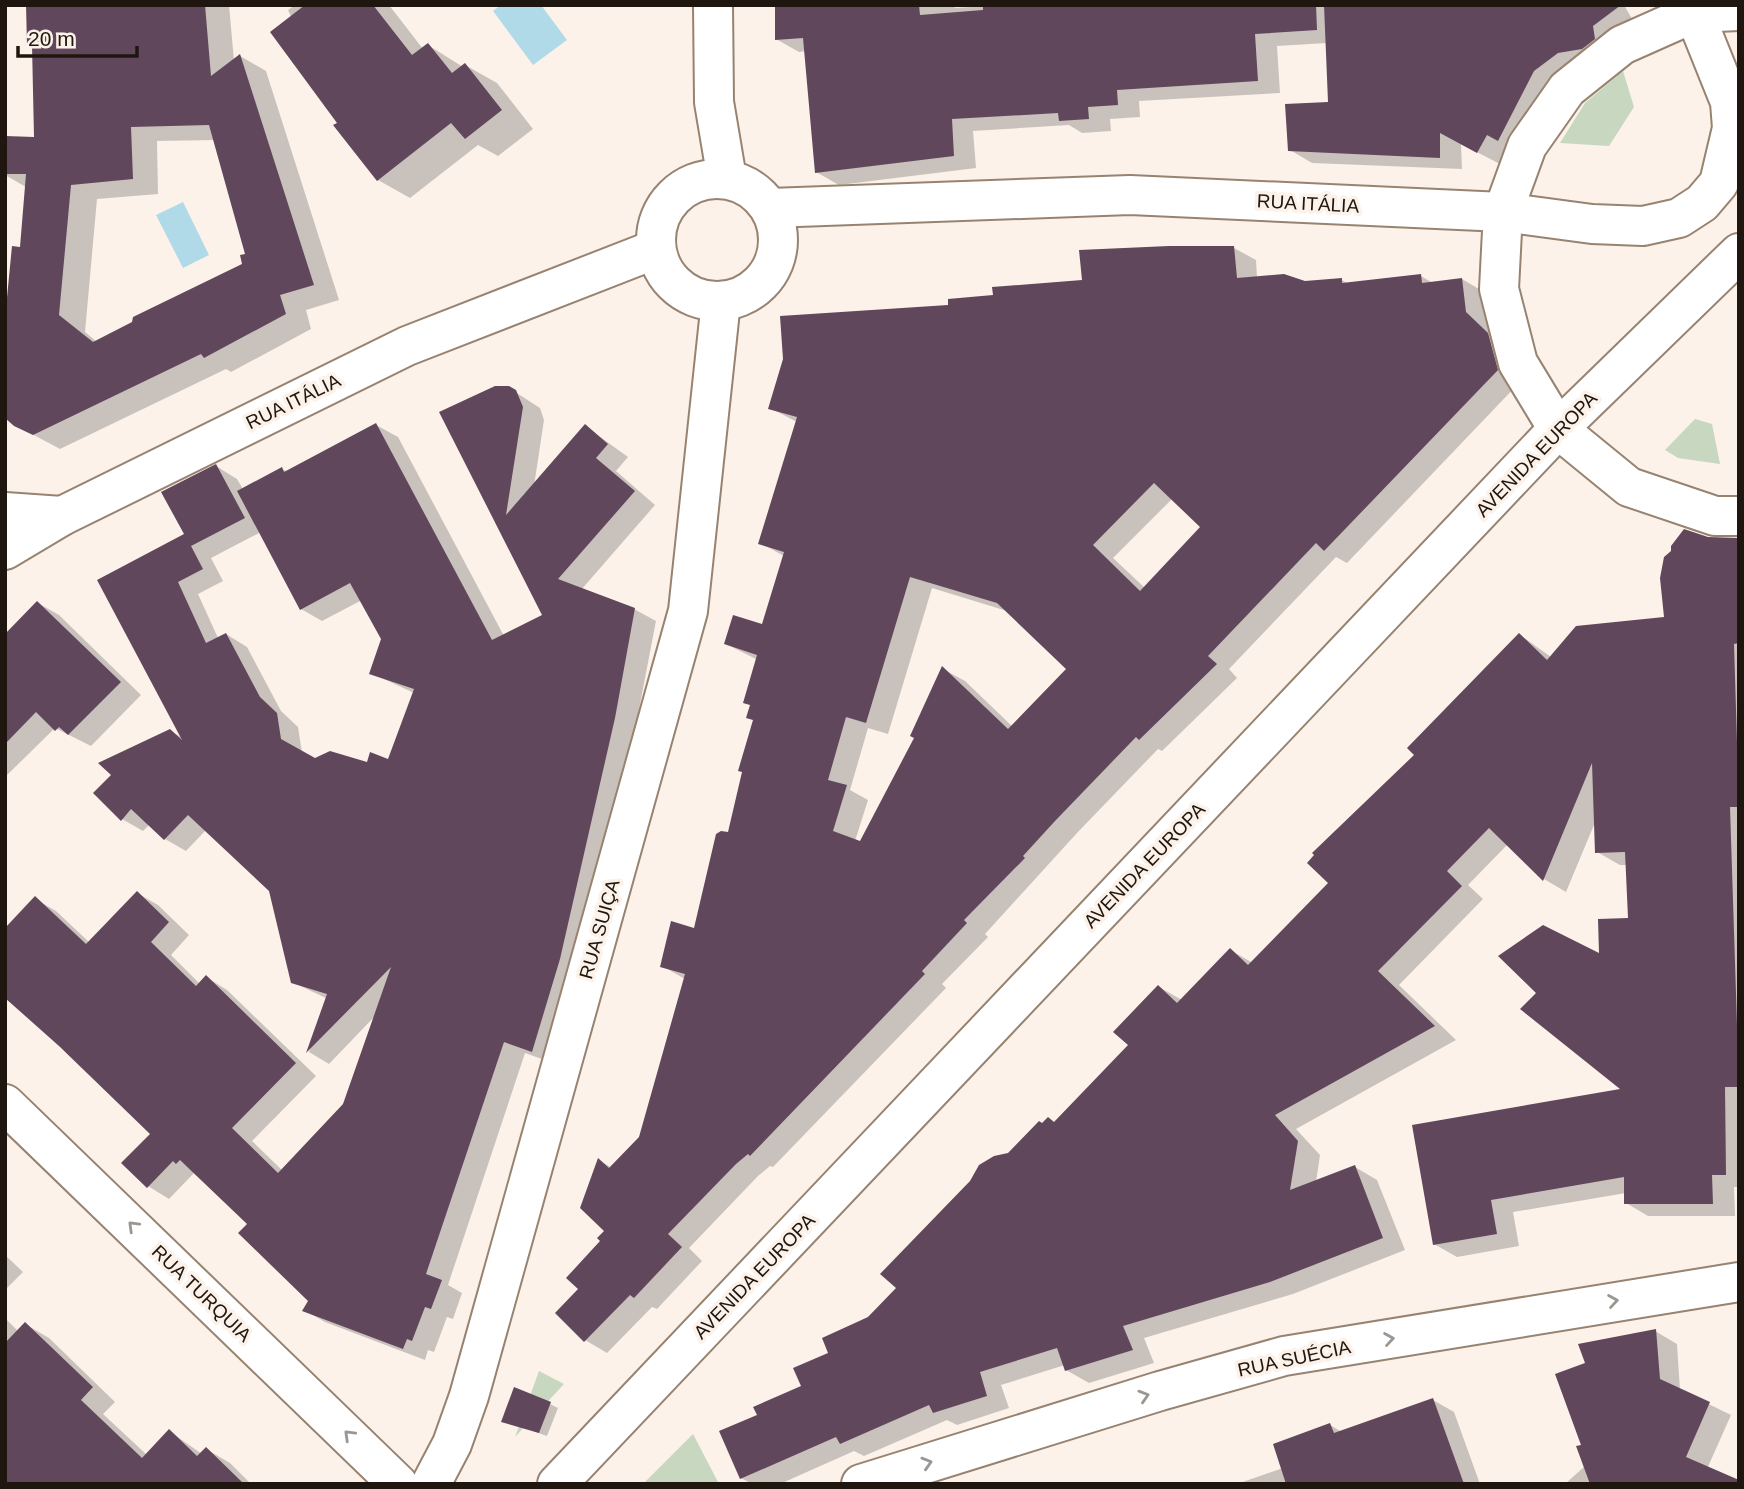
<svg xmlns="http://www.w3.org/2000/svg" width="1744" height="1489" viewBox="0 0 1744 1489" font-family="Arial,sans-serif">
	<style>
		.green { fill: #c8d7bf }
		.water { fill: #b1dae9 }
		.shadow { fill: #0003; fill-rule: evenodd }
		.building { fill: #60475c; fill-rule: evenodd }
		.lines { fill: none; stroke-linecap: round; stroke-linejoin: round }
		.minor-casing { stroke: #978370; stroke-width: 42 }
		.major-casing { stroke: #978370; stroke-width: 42 }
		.minor { stroke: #fff; stroke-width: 38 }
		.major { stroke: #fff; stroke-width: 38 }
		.oneway { stroke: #9a9793 }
		.labels { text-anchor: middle; stroke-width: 7; stroke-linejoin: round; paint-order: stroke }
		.street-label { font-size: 19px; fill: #1f170f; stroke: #fcf2ea }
	</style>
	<rect width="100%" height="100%" fill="#fcf2ea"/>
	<!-- green -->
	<g class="green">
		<path d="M 1623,71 L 1634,107 L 1609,146 L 1560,143 L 1585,103 Z"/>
		<path d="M 1695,419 L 1712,424 L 1720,464 L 1678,458 L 1665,450 Z"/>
		<path d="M 539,1371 L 564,1384 L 515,1437 Z"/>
		<path d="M 693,1434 L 719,1484 L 643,1484 Z"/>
	</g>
	<!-- water -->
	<g class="water">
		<path d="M 501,5 L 541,5 L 567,40 L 533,65 L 493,11 Z"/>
		<path d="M 183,202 L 209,255 L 183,268 L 156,215 Z"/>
	</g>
	<!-- shadow -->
	<g class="shadow">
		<path d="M 28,5 L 229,5 L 234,61 L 240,56 L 266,71 L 339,300 L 306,310 L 311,329 L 231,372 L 226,369 L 60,449 L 15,425 L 26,187 L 5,175 L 5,138 L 36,139 L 34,47 L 29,44 ZM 215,140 L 247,255 L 244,264 L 97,342 L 85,332 L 97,199 L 158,194 L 157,141 Z"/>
		<path d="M 295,5 L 389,5 L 423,49 L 428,45 L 463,67 L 465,65 L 497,83 L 533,129 L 498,156 L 478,145 L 410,198 L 378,180 L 335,126 L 339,123 L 288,10 Z"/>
		<path d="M 777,5 L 960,5 L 954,8 L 1004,5 L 1624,5 L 1635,24 L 1500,164 L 1461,144 L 1462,169 L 1312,163 L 1290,150 L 1329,103 L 1327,43 L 1277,46 L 1280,93 L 1139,101 L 1140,117 L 1110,119 L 1111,131 L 1082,133 L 1069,125 L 973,131 L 976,168 L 839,185 L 816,172 L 806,51 L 799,52 L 776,39 Z"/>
		<path d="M 1234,248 L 1256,260 L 1257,278 L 1305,283 L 1342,280 L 1348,284 L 1421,276 L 1433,283 L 1462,279 L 1484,292 L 1488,326 L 1509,347 L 1519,383 L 1347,563 L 1336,557 L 1229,669 L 1237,678 L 1162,751 L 1158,749 L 1077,833 L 985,934 L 988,937 L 942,984 L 946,988 L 773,1167 L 770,1166 L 758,1176 L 689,1248 L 702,1261 L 657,1309 L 652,1307 L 607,1353 L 585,1340 L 580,1289 L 606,1231 L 599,1160 L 612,1168 L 641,1138 L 685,979 L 662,966 L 696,930 L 729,834 L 755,721 L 751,706 L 745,702 L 758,660 L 726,644 L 764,626 L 784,556 L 760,543 L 797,422 L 770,408 L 950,306 L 1084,282 ZM 1173,498 L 1203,527 L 1145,588 L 1113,558 ZM 932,588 L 1007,611 L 1068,669 L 1013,727 L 965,681 L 943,669 L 916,738 L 861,843 L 855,841 L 868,800 L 850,790 L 868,728 L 888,734 Z"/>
		<path d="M 509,388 L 540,408 L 544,420 L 534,486 L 585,426 L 628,457 L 616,471 L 655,505 L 581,590 L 634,609 L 656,621 L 635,730 L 553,1063 L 525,1053 L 448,1285 L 462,1293 L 453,1319 L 447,1317 L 434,1352 L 428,1350 L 425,1360 L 325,1322 L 304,1310 L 311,1301 L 250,1224 L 194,1173 L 169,1199 L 148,1186 L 152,1134 L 35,899 L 56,911 L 90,943 L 137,893 L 158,905 L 189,935 L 171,955 L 200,984 L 206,977 L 227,990 L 316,1076 L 252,1141 L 283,1171 L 345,1105 L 375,1016 L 329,1064 L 309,1052 L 328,999 L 292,982 L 270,890 L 206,830 L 186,851 L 165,839 L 150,824 L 143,831 L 122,819 L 170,731 L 183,738 L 99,581 L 186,535 L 216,466 L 237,479 L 243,489 L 282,469 L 288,472 L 376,425 L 398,437 L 504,636 L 544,615 L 441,413 ZM 261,532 L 301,609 L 322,621 L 362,600 L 382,639 L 371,673 L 414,693 L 389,761 L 368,764 L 315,760 L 302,753 L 298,727 L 281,711 L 247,647 L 226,634 L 218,638 L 198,594 L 223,581 L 211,558 Z"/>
		<path d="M 1739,539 L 1739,1187 L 1734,1187 L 1735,1216 L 1648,1216 L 1626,1203 L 1626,1193 L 1513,1212 L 1519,1246 L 1457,1257 L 1434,1244 L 1624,1090 L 1601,955 L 1630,920 L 1627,865 L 1620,865 L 1597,852 L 1596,820 L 1566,892 L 1544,879 L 1508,844 L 1468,885 L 1483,899 L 1399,985 L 1456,1040 L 1296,1129 L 1320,1155 L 1316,1182 L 1355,1167 L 1377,1180 L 1405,1250 L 1293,1294 L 1144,1338 L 1154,1363 L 1089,1383 L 1066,1370 L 1065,1365 L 1001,1385 L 1009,1408 L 957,1425 L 947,1420 L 864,1456 L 854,1451 L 780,1484 L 752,1484 L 741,1478 L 759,1416 L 803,1387 L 830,1354 L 898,1288 L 1009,1155 L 1049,1119 L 1055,1123 L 1130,1045 L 1159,987 L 1182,1000 L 1230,950 L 1253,963 L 1331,883 L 1417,755 L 1520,635 L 1551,657 L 1666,618 L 1714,540 Z"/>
		<path d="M 38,603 L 59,615 L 141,695 L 91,746 L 55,728 L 5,777 L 5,637 Z"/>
		<path d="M 5,1255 L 23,1272 L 5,1290 Z"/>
		<path d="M 5,1318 L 18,1331 L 25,1324 L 49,1338 L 115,1402 L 103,1414 L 147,1455 L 169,1431 L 202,1454 L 206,1449 L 230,1463 L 251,1484 L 5,1484 Z"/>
		<path d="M 1655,1331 L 1677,1344 L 1680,1390 L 1731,1415 L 1707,1469 L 1719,1484 L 1565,1484 L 1585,1466 L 1583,1445 L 1587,1364 Z"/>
		<path d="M 1433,1400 L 1454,1412 L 1480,1484 L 1237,1484 L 1283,1468 L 1330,1425 L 1342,1432 Z"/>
		<path d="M 550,1404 L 558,1408 L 547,1436 L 503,1421 Z"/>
	</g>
	<!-- building -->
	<g class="building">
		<path d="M 26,5 L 205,5 L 211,76 L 240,54 L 314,285 L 280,295 L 286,314 L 204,358 L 201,354 L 33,435 L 14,426 L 5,418 L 5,318 L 12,246 L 20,247 L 26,174 L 5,174 L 5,136 L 34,137 L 32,45 L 27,45 ZM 209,125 L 245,254 L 240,255 L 242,264 L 133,317 L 132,322 L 93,342 L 59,315 L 71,185 L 133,179 L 131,127 Z"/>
		<path d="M 305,5 L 373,5 L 412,55 L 428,43 L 452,73 L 465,63 L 502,110 L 465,139 L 451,123 L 377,181 L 333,125 L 337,123 L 270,32 Z"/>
		<path d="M 775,5 L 919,5 L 920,15 L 983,10 L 983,5 L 1316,5 L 1317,30 L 1255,34 L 1258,81 L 1117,90 L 1118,105 L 1088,107 L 1089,119 L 1059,121 L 1058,113 L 952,119 L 954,156 L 815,173 L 803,38 L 775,40 Z"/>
		<path d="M 1324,5 L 1621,5 L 1593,26 L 1595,39 L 1582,49 L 1558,53 L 1534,71 L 1498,141 L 1487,135 L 1477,153 L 1440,133 L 1440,158 L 1288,151 L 1285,104 L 1328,102 Z"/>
		<path d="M 1169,246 L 1234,246 L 1237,278 L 1284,274 L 1305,281 L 1342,278 L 1342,283 L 1421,274 L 1422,283 L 1462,278 L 1466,312 L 1488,333 L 1498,370 L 1324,551 L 1316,543 L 1208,656 L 1217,664 L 1139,740 L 1136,737 L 1055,821 L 1023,856 L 1025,858 L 964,920 L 967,923 L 922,971 L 925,974 L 750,1156 L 748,1154 L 736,1164 L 668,1234 L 682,1247 L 634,1298 L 630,1295 L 584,1342 L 555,1313 L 578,1289 L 566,1278 L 600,1241 L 597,1238 L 604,1231 L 580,1208 L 598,1158 L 609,1168 L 639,1137 L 685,974 L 660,967 L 671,921 L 694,928 L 716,834 L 721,831 L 728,832 L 742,772 L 738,771 L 753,720 L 746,718 L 750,705 L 743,703 L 757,655 L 724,644 L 733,615 L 762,624 L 784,552 L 758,544 L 797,417 L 768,409 L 783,359 L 780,316 L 948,305 L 948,299 L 993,295 L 992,287 L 1082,280 L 1079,250 ZM 1154,483 L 1200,527 L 1140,591 L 1093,545 ZM 910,577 L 997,603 L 1066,669 L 1008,729 L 942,666 L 910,736 L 914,738 L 860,841 L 833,831 L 847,785 L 828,780 L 846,717 L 866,723 Z"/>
		<path d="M 495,386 L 509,386 L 516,390 L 523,407 L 506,515 L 585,424 L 608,444 L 596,458 L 635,491 L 558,579 L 635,608 L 615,718 L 560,959 L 532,1052 L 504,1042 L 426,1274 L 442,1280 L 431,1309 L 425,1307 L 412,1341 L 407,1339 L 403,1349 L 302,1311 L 308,1301 L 238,1233 L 247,1224 L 180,1160 L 176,1164 L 173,1161 L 147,1188 L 121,1163 L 150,1134 L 59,1046 L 5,998 L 5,928 L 35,896 L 86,944 L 137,891 L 169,922 L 151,942 L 196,986 L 206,975 L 296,1063 L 232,1128 L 278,1173 L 343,1104 L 391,967 L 306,1053 L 327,994 L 291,983 L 269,891 L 188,815 L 164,840 L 131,809 L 121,821 L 93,793 L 111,775 L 98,763 L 170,729 L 182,740 L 97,580 L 184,534 L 161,492 L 216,464 L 245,518 L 191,546 L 203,569 L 178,582 L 206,643 L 226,633 L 260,697 L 277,713 L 281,739 L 315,758 L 330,751 L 367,762 L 370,752 L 388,759 L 414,689 L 369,674 L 381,639 L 350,583 L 300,610 L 237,491 L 282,467 L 284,472 L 376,423 L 492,640 L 542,615 L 439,412 Z"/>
		<path d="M 1684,529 L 1708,537 L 1739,538 L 1739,643 L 1734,644 L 1739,807 L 1730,807 L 1739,1087 L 1725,1087 L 1726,1175 L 1712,1175 L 1713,1204 L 1624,1204 L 1624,1177 L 1491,1200 L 1497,1234 L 1433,1245 L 1412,1125 L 1620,1089 L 1520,1009 L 1536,993 L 1498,956 L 1543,925 L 1599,953 L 1598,919 L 1628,918 L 1625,852 L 1595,853 L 1592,763 L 1543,881 L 1489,828 L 1447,871 L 1462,886 L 1378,971 L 1435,1026 L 1275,1115 L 1298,1141 L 1290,1190 L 1355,1165 L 1383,1238 L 1270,1282 L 1123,1326 L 1133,1350 L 1065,1371 L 1057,1348 L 980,1372 L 987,1396 L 933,1413 L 929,1405 L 840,1444 L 836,1437 L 740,1479 L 719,1431 L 757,1415 L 753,1407 L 801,1386 L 793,1368 L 828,1353 L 822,1338 L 868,1317 L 896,1288 L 880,1274 L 970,1181 L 979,1165 L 994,1156 L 1008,1153 L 1039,1121 L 1042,1123 L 1048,1117 L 1054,1122 L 1128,1045 L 1113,1032 L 1158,985 L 1177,1003 L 1230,948 L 1248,965 L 1328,883 L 1307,863 L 1314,855 L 1312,853 L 1414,755 L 1407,748 L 1519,633 L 1547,660 L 1576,626 L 1664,617 L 1660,578 L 1664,557 L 1671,551 L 1671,546 Z"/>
		<path d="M 37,601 L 121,682 L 68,735 L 59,727 L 55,731 L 36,712 L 5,744 L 5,634 Z"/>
		<path d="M 25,1322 L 93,1387 L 81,1400 L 142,1458 L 169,1429 L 197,1456 L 206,1447 L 244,1484 L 5,1484 L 5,1343 Z"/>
		<path d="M 1656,1329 L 1660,1379 L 1710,1402 L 1686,1457 L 1739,1480 L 1739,1484 L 1590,1484 L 1576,1446 L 1581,1445 L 1555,1374 L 1585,1363 L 1578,1344 Z"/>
		<path d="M 514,1387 L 551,1402 L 539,1433 L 501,1422 Z"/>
		<path d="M 1433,1398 L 1464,1484 L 1286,1484 L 1273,1444 L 1330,1423 L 1334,1433 Z"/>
	</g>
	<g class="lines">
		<defs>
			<g id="minor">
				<path d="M 713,5 L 714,102 L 727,179"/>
				<path d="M 1739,11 L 1694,13 L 1622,45 L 1567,89 L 1527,146 L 1503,212 L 1499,289 L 1518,363 L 1558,429 L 1629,487 L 1715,516 L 1739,516"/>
				<circle cx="717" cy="240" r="61"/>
				<path d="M 770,208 L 1130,195 L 1503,212 L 1592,224 L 1643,226 L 1679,218 L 1702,203 L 1719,183 L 1732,128 L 1730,102 L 1691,5"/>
				<path d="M 5,512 L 62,516"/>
				<path d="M 5,550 L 62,516 L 407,346 L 656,249"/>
				<path d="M 5,1104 L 398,1484"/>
				<path d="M 431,1484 L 452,1444 L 469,1396 L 688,611 L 721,301"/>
				<path d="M 861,1484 L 1160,1391 L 1284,1356 L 1739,1282"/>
			</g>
			<path id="major" d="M 557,1484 L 1558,429 L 1739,253"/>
		</defs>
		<!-- minor casing -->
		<use href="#minor" class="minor-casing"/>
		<!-- major casing -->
		<use href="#major" class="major-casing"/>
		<!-- minor -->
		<use href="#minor" class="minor"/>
		<!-- major -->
		<use href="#major" class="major"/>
	</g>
	<!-- one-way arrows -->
	<defs><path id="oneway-chevron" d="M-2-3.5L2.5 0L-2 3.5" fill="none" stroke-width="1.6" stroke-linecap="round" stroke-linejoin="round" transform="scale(1.75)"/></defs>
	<g class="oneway">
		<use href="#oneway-chevron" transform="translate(133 1226) rotate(-136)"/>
		<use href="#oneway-chevron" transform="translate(1613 1301) rotate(-9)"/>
		<use href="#oneway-chevron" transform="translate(1389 1339) rotate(-9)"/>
		<use href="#oneway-chevron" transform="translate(1144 1396) rotate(-17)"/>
		<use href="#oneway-chevron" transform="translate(349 1435) rotate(-136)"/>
		<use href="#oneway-chevron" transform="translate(927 1463) rotate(-17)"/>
	</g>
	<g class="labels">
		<!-- street labels -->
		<g class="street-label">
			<text transform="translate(1308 203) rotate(3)" y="7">RUA ITÁLIA</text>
			<text transform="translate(293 401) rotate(-26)" y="7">RUA ITÁLIA</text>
			<text transform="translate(1536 454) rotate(-46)" y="7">AVENIDA EUROPA</text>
			<text transform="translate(1144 865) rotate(-46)" y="7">AVENIDA EUROPA</text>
			<text transform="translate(599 929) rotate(-74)" y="7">RUA SUIÇA</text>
			<text transform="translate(754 1276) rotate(-46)" y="7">AVENIDA EUROPA</text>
			<text transform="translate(202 1293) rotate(44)" y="7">RUA TURQUIA</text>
			<text transform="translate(1294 1358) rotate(-12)" y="7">RUA SUÉCIA</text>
		</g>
	</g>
	<!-- border -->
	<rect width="1744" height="1489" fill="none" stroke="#1f170f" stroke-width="14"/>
	<!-- scale -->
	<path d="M18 46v10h119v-10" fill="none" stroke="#1f170f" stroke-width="3.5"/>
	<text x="28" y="46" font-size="21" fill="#1f170f" stroke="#fcf2ea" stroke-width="5" paint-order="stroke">20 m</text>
</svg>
